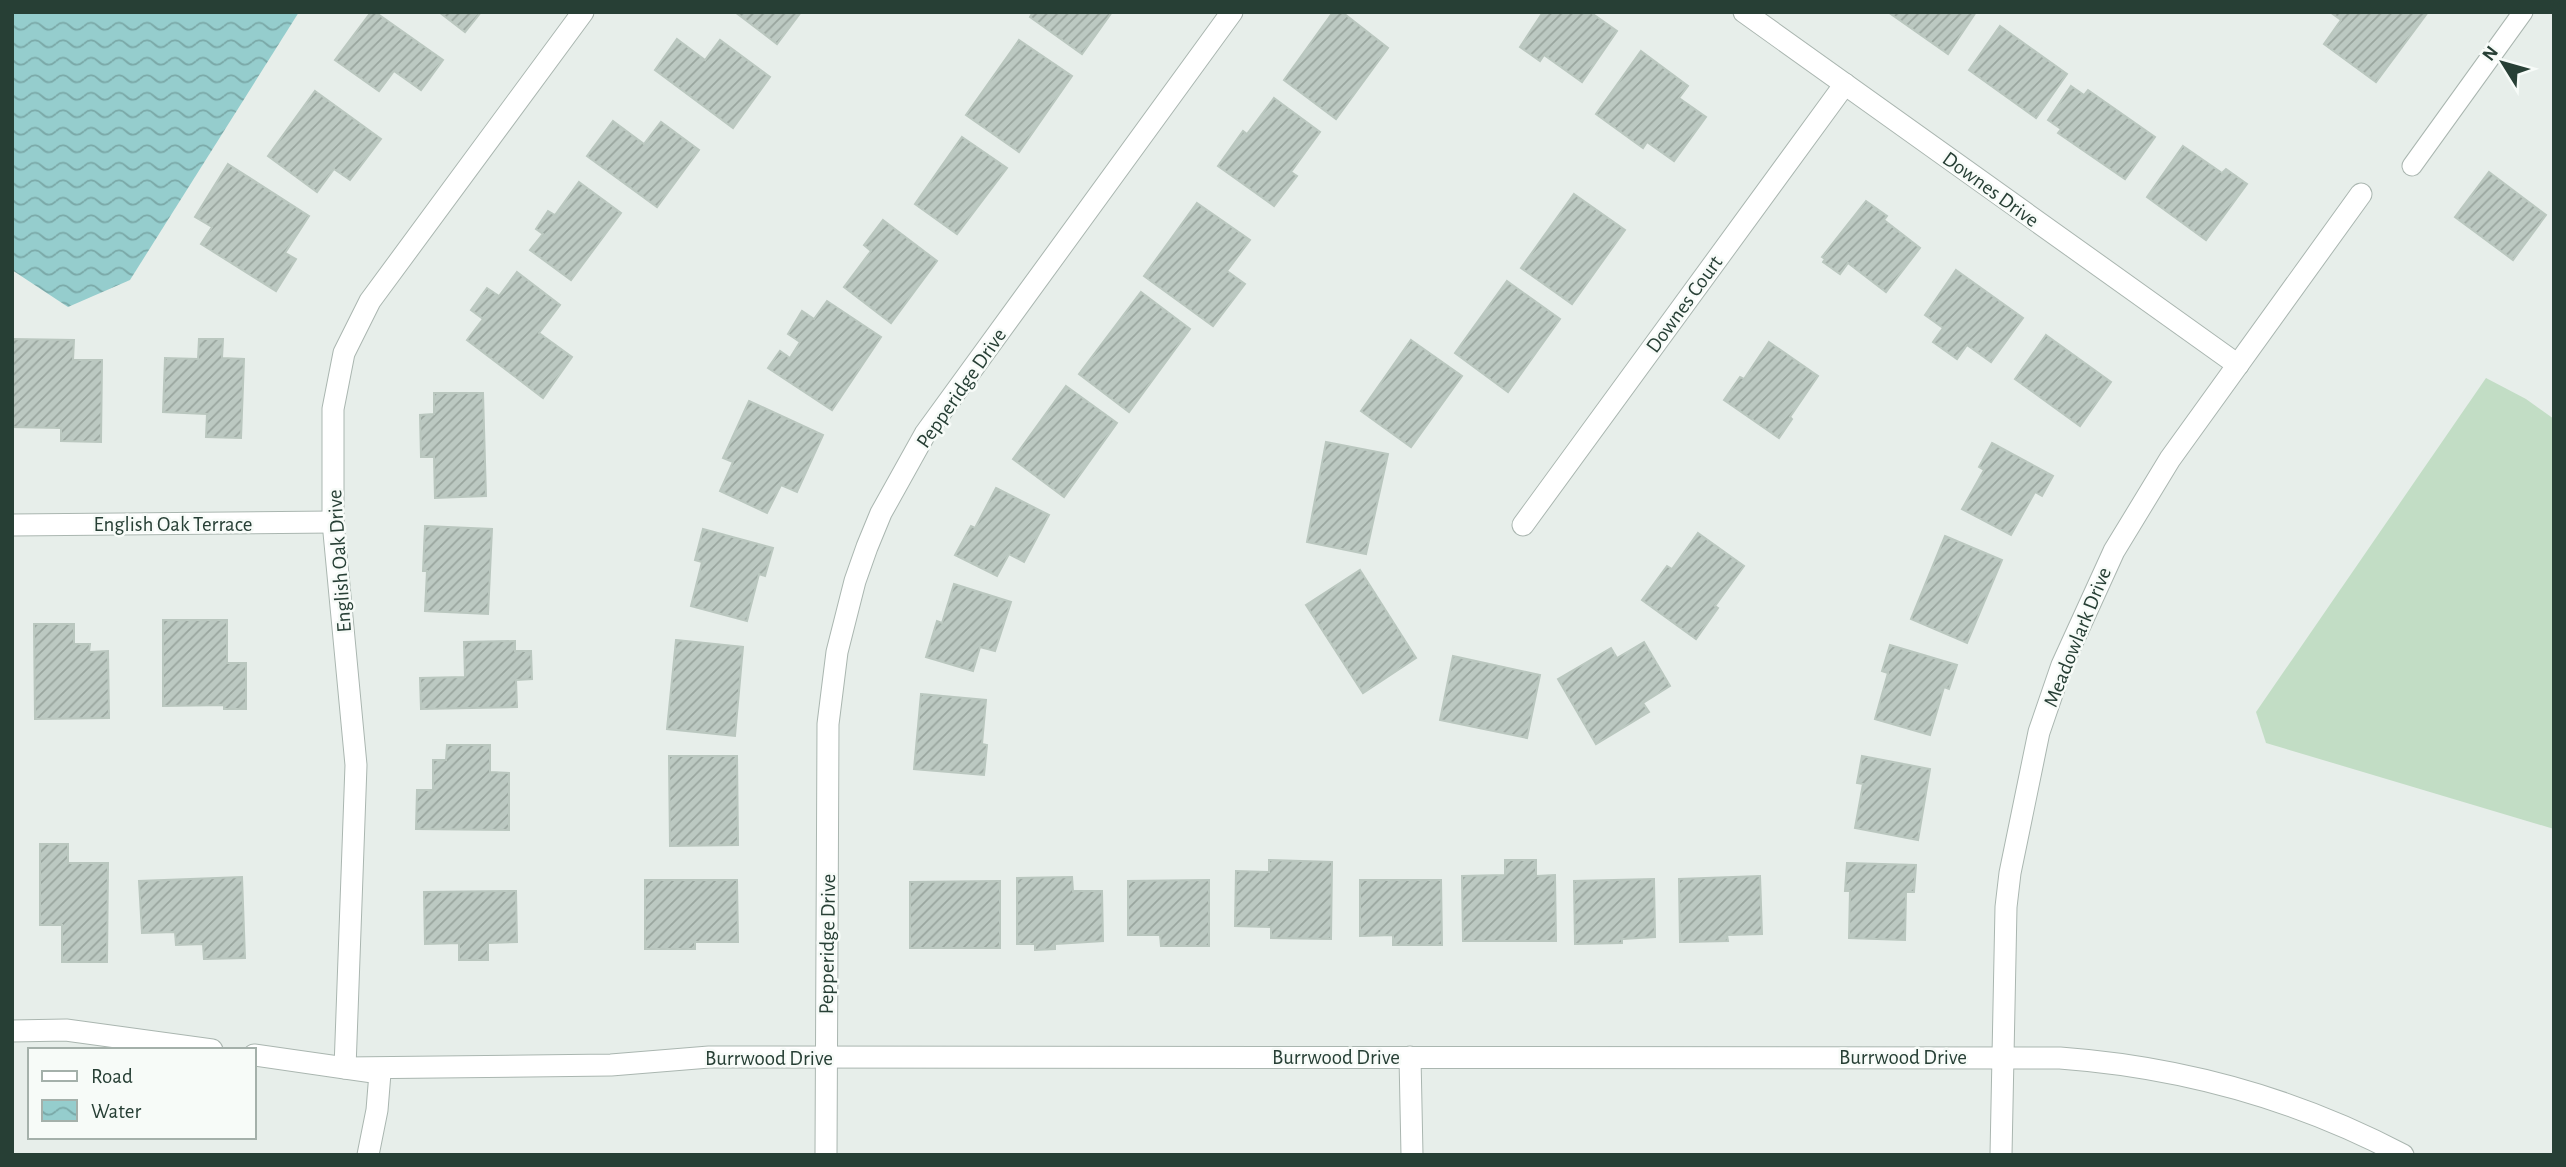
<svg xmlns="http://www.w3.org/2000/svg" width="2566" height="1167" viewBox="0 0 2566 1167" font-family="'Alegreya Sans',sans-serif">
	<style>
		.grass { fill: #c2ddc5 }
		.water { fill: url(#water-waves) }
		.building { fill: url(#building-hatch); stroke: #bac7bf; stroke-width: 2 }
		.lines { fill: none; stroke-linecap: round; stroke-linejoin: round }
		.lane-casing { stroke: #aab6b0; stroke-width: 21 }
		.street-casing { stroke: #aab6b0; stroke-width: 23 }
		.lane { stroke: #fff; stroke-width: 19 }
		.street { stroke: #fff; stroke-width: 21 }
		.labels { text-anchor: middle; stroke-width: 5; stroke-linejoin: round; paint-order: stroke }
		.street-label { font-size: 21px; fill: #273f35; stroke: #f7fbf8 }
	</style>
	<defs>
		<pattern id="water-waves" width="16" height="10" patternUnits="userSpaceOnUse" patternTransform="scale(1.75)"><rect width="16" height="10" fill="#95cdcd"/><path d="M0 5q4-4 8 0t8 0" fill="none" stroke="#7aa8a7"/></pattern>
		<pattern id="building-hatch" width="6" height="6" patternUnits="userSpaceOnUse" patternTransform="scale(1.75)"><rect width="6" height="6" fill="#bcc9c2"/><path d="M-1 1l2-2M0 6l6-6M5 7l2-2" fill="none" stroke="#99a59e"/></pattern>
	</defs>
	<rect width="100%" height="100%" fill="#e7eeea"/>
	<!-- grass -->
	<path class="grass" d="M 2486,378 L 2526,399 L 2554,419 L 2554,829 L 2266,743 L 2256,712 Z"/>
	<!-- water -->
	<path class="water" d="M 12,12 L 299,12 L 130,280 L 68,307 L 12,270 Z"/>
	<!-- building -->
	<g class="building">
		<path d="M 371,12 L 375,12 L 443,60 L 421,90 L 394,71 L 379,91 L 335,60 Z"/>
		<path d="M 439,12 L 481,12 L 465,32 Z"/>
		<path d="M 735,12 L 801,12 L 777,44 Z"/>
		<path d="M 1033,12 L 1112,12 L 1082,54 L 1030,17 Z"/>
		<path d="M 1333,12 L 1342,12 L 1388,48 L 1336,119 L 1284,80 Z"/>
		<path d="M 1543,12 L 1590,12 L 1617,31 L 1582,82 L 1544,55 L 1540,61 L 1520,47 Z"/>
		<path d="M 1888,12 L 1976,12 L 1948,54 Z"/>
		<path d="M 2330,12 L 2428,12 L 2376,82 L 2324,44 L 2341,20 Z"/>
		<path d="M 2000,26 L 2067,74 L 2036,118 L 1969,70 Z"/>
		<path d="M 677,39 L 705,60 L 720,40 L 770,77 L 733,128 L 655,70 Z"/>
		<path d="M 1019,40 L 1072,76 L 1019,152 L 966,115 Z"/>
		<path d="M 1641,51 L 1688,86 L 1679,98 L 1706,117 L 1674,161 L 1647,142 L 1643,148 L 1596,114 Z"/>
		<path d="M 2071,86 L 2084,95 L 2088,90 L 2155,137 L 2125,179 L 2058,133 L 2061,129 L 2048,120 Z"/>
		<path d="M 315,91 L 381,139 L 350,180 L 334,169 L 317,192 L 268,156 Z"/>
		<path d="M 1274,98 L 1320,132 L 1291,172 L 1297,176 L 1274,206 L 1218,166 L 1243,131 L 1247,134 Z"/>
		<path d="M 613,121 L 644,144 L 661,122 L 699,150 L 657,207 L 587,156 Z"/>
		<path d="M 962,137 L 1007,168 L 957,234 L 915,204 Z"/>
		<path d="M 2183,146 L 2222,173 L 2226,169 L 2247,184 L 2206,240 L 2147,197 Z"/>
		<path d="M 228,164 L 309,216 L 285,253 L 296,259 L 276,291 L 201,244 L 212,227 L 195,217 Z"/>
		<path d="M 2489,172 L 2546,215 L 2513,260 L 2455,217 Z"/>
		<path d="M 579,182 L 621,213 L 571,280 L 530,250 L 543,234 L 536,229 L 548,211 L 555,215 Z"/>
		<path d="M 1574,194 L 1625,230 L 1572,304 L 1521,268 Z"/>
		<path d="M 1866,201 L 1887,216 L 1884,220 L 1920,248 L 1886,292 L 1848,263 L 1840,274 L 1823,262 L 1825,259 L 1822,257 Z"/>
		<path d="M 1197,203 L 1250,240 L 1227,271 L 1245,284 L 1213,326 L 1144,276 Z"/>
		<path d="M 883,220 L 937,261 L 891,323 L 844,287 L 871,251 L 864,245 Z"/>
		<path d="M 1956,270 L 2023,318 L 1991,362 L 1967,345 L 1957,359 L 1933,342 L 1943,328 L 1925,315 Z"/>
		<path d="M 517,272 L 560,305 L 539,333 L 572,357 L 543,398 L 467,340 L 483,319 L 471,310 L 487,288 L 499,296 Z"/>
		<path d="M 1507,281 L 1560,319 L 1508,392 L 1455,353 Z"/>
		<path d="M 1141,292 L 1190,329 L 1129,412 L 1079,374 Z"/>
		<path d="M 827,301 L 881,337 L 832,410 L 768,368 L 780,351 L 790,358 L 800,342 L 788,334 L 802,311 L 814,319 Z"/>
		<path d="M 2046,335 L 2111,382 L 2080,426 L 2015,379 Z"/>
		<path d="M 12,339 L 74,340 L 73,360 L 102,360 L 101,442 L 61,441 L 61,428 L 12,427 Z"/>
		<path d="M 199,339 L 223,339 L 222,358 L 244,359 L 241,438 L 206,437 L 207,414 L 163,412 L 165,358 L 198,359 Z"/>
		<path d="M 1411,340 L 1462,376 L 1411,447 L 1361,411 Z"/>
		<path d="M 1769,342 L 1818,376 L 1790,417 L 1792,419 L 1779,438 L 1724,400 L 1740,377 L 1744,379 Z"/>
		<path d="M 1066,386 L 1117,423 L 1064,497 L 1013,459 Z"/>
		<path d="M 434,393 L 483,393 L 486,496 L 435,498 L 434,457 L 421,457 L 420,415 L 434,414 Z"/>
		<path d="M 749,401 L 823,435 L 797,492 L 781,485 L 767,513 L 720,491 L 733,462 L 723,458 Z"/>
		<path d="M 1326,442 L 1388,454 L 1366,554 L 1307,542 Z"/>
		<path d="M 1992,443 L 2053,476 L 2042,496 L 2035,492 L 2011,535 L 1962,509 L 1984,470 L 1979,467 Z"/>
		<path d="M 996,488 L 1049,515 L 1024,562 L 1009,554 L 997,576 L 955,555 L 971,526 L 975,528 Z"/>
		<path d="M 425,526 L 492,529 L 488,614 L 425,611 L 427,571 L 423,571 Z"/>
		<path d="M 703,529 L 773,548 L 765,576 L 759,574 L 747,621 L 691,606 L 702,562 L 695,560 Z"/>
		<path d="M 1698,533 L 1744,566 L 1715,606 L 1718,608 L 1696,639 L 1642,600 L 1667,566 L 1672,569 Z"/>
		<path d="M 1945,536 L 2002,560 L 1967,643 L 1911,619 Z"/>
		<path d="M 1360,570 L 1416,658 L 1363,693 L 1306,605 Z"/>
		<path d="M 954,584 L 1011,602 L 995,651 L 980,647 L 973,671 L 926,657 L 937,621 L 942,623 Z"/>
		<path d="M 163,620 L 227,620 L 227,663 L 246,663 L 246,709 L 224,709 L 224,705 L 163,706 Z"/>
		<path d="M 34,624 L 74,624 L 74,644 L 90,644 L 89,652 L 108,651 L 109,718 L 35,719 Z"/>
		<path d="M 676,640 L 743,647 L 735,736 L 667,729 Z"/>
		<path d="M 515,641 L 515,651 L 531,651 L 532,679 L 516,680 L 517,707 L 421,709 L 420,678 L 465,677 L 464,642 Z"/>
		<path d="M 1644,642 L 1670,686 L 1643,703 L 1649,712 L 1596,744 L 1558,679 L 1611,648 L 1617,658 Z"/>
		<path d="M 1890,645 L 1957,665 L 1949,689 L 1944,687 L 1930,735 L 1875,719 L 1888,673 L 1882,671 Z"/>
		<path d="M 1453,656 L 1540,675 L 1527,738 L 1440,720 Z"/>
		<path d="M 921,694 L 986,700 L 982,744 L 987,745 L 984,775 L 914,769 Z"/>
		<path d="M 447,745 L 490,745 L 490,772 L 509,773 L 509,830 L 416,829 L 417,790 L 433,790 L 433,760 L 446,760 Z"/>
		<path d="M 669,756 L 737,756 L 738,845 L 670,846 Z"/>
		<path d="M 1862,756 L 1930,769 L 1918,840 L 1855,828 L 1863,784 L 1857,783 Z"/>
		<path d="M 40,844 L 68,844 L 68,863 L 108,863 L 107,962 L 62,962 L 62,925 L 40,925 Z"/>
		<path d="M 1269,860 L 1332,862 L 1331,939 L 1271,938 L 1271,927 L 1235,926 L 1236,871 L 1269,872 Z"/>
		<path d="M 1505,860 L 1536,860 L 1536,876 L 1555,875 L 1556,941 L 1463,941 L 1462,876 L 1505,875 Z"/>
		<path d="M 1847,863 L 1916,865 L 1914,892 L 1906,892 L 1905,940 L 1849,938 L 1850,891 L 1845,891 Z"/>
		<path d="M 1760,876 L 1762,934 L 1727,935 L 1728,941 L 1680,942 L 1679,879 Z"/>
		<path d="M 242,877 L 245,958 L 204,959 L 203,944 L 176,945 L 175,932 L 142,933 L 139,881 Z"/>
		<path d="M 1072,877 L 1073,891 L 1102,891 L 1103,941 L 1055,944 L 1055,949 L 1035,950 L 1035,944 L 1017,944 L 1017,878 Z"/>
		<path d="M 1654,879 L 1655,937 L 1622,939 L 1622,943 L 1575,944 L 1574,881 Z"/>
		<path d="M 645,880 L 737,880 L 738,942 L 695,942 L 695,949 L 645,949 Z"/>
		<path d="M 1209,880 L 1209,946 L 1161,946 L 1160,935 L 1128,935 L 1128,881 Z"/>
		<path d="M 1360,880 L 1441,880 L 1442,945 L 1393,945 L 1393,935 L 1360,936 Z"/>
		<path d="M 1000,881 L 1000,948 L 910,948 L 910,882 Z"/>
		<path d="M 516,891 L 517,942 L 488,943 L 488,960 L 459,960 L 459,943 L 425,944 L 424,892 Z"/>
	</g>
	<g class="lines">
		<defs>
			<path id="lane" d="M 2412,166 L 2523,12"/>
			<g id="street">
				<path d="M 1744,12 L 2238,365"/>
				<path d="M 12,525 L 333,522"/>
				<path d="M 1523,525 L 1845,84"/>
				<path d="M 12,1031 L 66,1030 L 212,1050"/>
				<path d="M 254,1055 L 345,1068 L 611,1065 L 709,1057 L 2060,1058 C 2182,1067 2295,1098 2403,1155"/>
				<path d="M 1410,1057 L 1412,1155"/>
				<path d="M 368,1155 L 377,1110 L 380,1073 L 345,1068 L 356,765 L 333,522 L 333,409 L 344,353 L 370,301 L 583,12"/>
				<path d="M 826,1155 L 828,724 L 837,652 L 855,581 L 867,547 L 881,513 L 925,434 L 1232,12"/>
				<path d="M 2001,1155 L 2006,907 L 2010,873 L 2039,732 L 2062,665 L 2114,551 L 2170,459 L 2361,194"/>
			</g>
		</defs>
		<!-- lane casing -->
		<use href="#lane" class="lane-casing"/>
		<!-- street casing -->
		<use href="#street" class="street-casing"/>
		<!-- lane -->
		<use href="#lane" class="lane"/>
		<!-- street -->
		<use href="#street" class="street"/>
	</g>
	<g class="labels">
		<!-- street labels -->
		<g class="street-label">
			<text transform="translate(1991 189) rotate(36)" y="7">Downes Drive</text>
			<text transform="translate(1684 304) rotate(-54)" y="7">Downes Court</text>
			<text transform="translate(961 388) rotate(-55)" y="7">Pepperidge Drive</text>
			<text x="173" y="531">English Oak Terrace</text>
			<text transform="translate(339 561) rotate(-94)" y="7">English Oak Drive</text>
			<text transform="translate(2077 637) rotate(-68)" y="7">Meadowlark Drive</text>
			<text transform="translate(827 944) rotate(-89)" y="7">Pepperidge Drive</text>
			<text x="1336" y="1064">Burrwood Drive</text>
			<text x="1903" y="1064">Burrwood Drive</text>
			<text x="769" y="1065">Burrwood Drive</text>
		</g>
	</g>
	<!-- border -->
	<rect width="2566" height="1167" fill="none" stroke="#273f35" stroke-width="28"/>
	<!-- legend -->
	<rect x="28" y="1048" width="228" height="91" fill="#f7fbf8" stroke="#a4b0aa" stroke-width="2"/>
	<rect x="42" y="1071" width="35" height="10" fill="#ffffff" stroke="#a4b0aa" stroke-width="2"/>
	<text x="91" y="1083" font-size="21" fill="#273f35">Road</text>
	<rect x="42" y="1100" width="35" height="21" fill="url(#water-waves)" stroke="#a4b0aa" stroke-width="2"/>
	<text x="91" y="1118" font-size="21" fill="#273f35">Water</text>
	<!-- north arrow -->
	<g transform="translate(2503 63) rotate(307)" stroke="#f7fbf8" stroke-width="5" paint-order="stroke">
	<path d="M0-5L12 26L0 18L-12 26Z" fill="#273f35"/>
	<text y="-10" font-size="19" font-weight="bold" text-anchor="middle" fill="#273f35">N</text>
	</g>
</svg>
